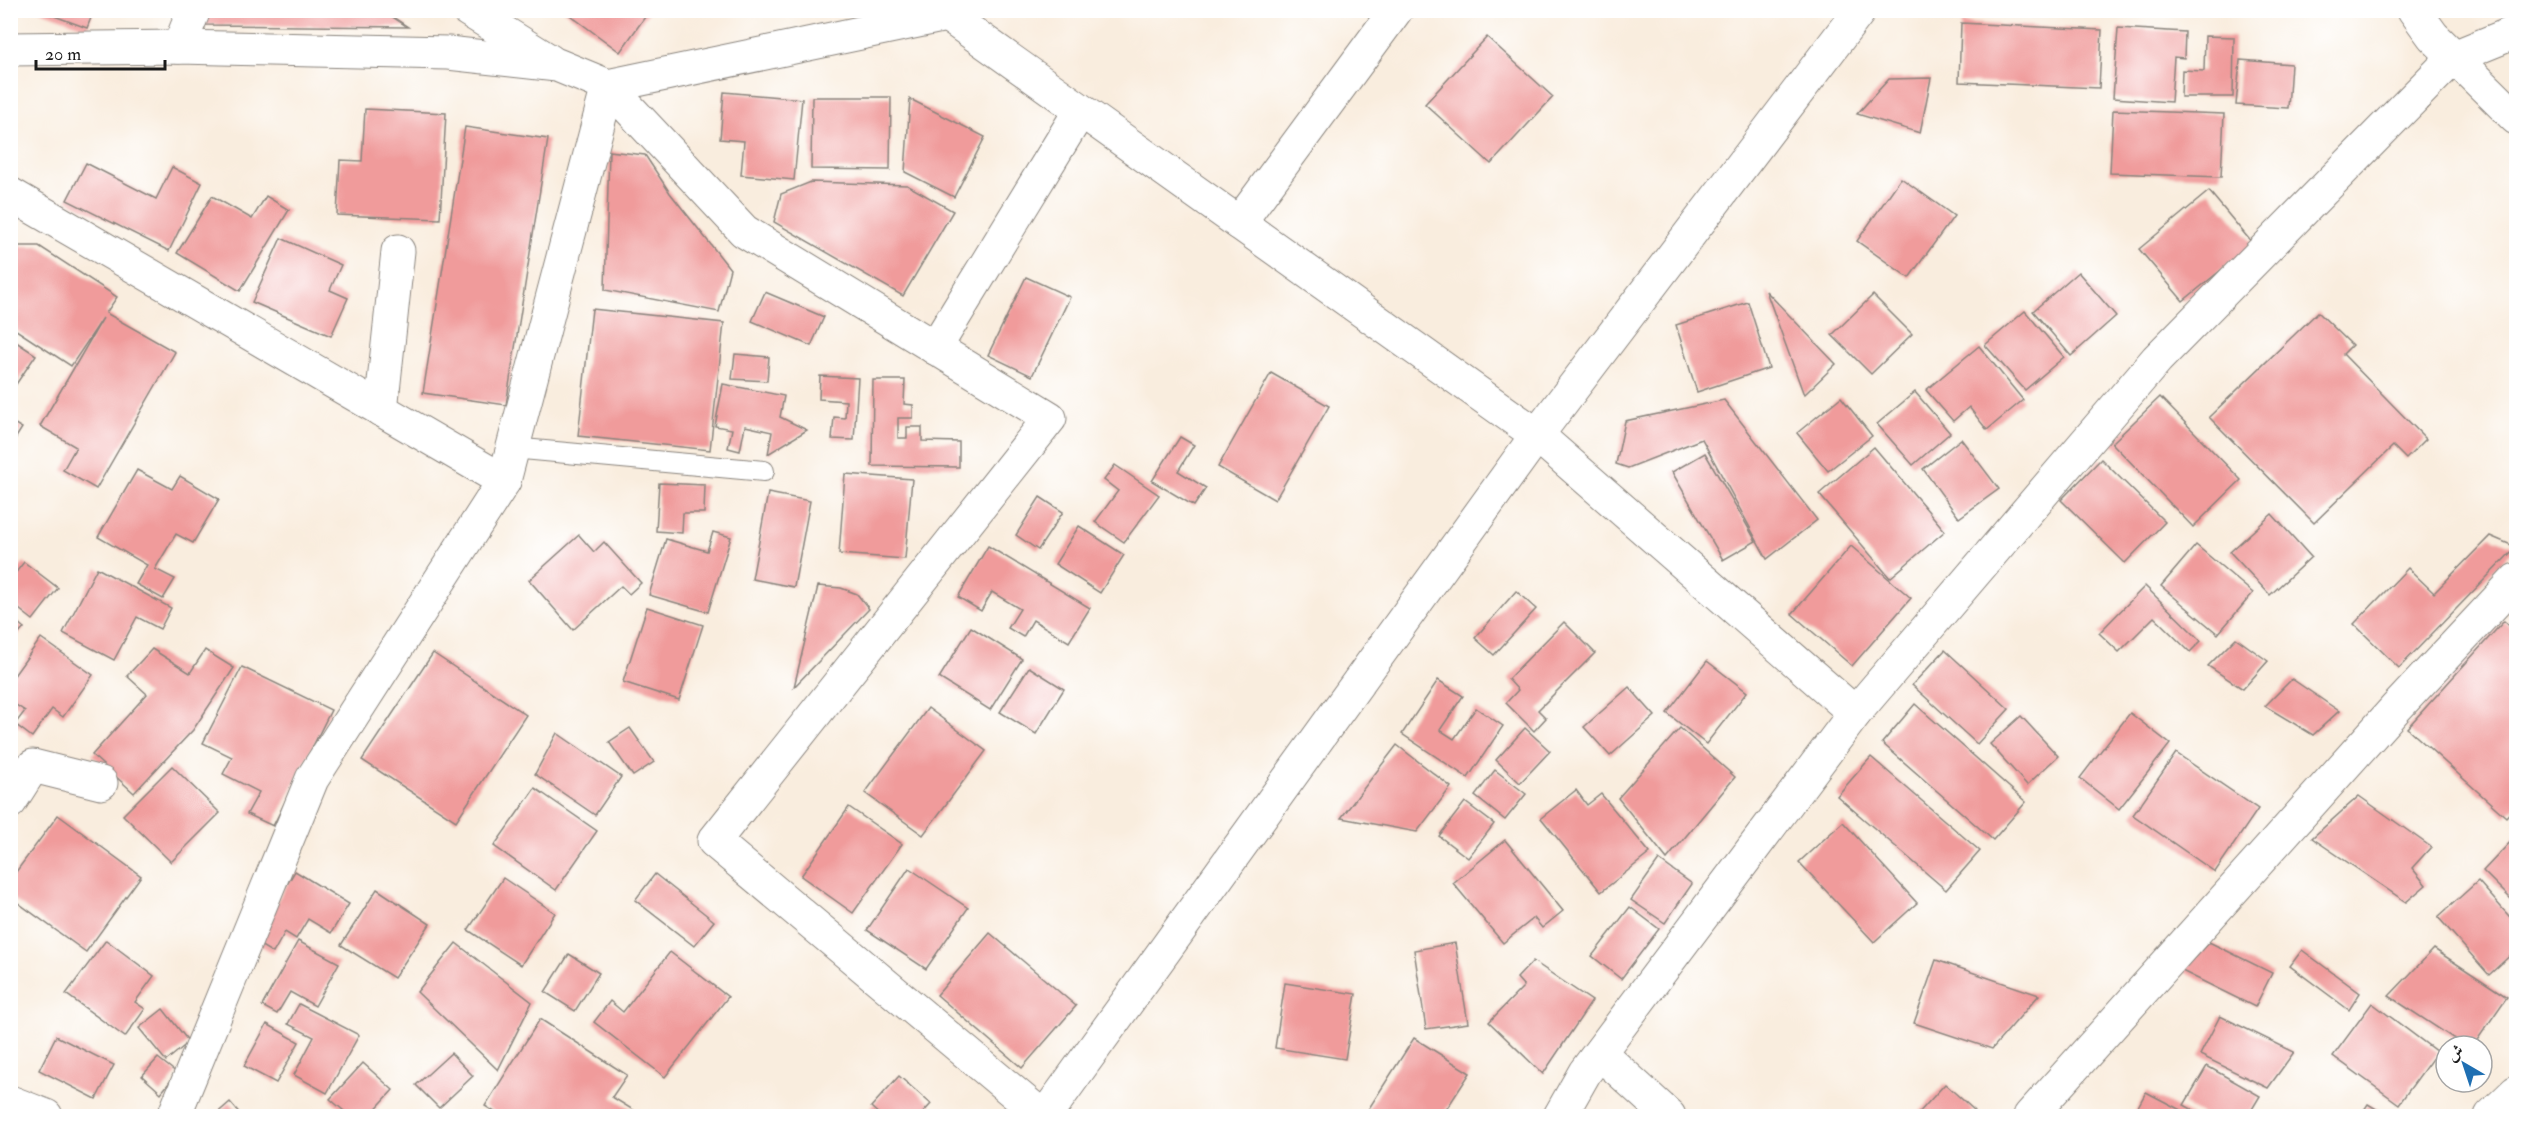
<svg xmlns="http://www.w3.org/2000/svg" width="2527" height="1127" viewBox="0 0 2527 1127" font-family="'IM FELL Double Pica',Amiri,serif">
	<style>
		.building { fill: #f09b9b }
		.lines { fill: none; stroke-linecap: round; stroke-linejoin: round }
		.lane-casing { stroke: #8a847d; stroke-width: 22 }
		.street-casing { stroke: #8a847d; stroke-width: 35 }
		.lane { stroke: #fff; stroke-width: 20 }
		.street { stroke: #fff; stroke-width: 33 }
	</style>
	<rect width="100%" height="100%" fill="#fff"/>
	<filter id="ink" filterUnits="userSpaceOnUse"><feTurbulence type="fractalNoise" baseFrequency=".0167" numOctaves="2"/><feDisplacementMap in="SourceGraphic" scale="12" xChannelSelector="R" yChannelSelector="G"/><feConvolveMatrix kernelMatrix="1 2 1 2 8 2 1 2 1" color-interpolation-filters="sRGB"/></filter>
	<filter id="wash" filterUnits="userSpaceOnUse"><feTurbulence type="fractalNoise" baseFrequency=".008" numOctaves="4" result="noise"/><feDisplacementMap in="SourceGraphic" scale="24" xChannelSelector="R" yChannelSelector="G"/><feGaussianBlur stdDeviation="1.35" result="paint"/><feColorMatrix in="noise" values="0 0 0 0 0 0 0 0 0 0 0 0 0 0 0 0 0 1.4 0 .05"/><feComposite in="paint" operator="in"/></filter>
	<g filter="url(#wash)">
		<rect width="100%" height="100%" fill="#f9edde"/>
		<g id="blocks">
			<!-- building -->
			<g class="building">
				<path d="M 38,10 L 94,10 L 87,28 Z"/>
				<path d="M 211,10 L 382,10 L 408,27 L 205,25 Z"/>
				<path d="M 563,10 L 650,10 L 620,52 Z"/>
				<path d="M 1961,23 L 2102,30 L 2099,88 L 1959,82 Z"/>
				<path d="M 2118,28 L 2185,32 L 2184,58 L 2174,57 L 2171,102 L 2113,98 Z"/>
				<path d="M 2205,36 L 2234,37 L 2233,97 L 2181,97 L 2182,70 L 2204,71 Z"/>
				<path d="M 1487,37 L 1553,97 L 1491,164 L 1425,104 Z"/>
				<path d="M 2240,60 L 2291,64 L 2288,108 L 2236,105 Z"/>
				<path d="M 1931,78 L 1920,133 L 1857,114 L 1889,79 Z"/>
				<path d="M 724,92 L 802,99 L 794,180 L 741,175 L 744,141 L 720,139 Z"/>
				<path d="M 812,97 L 891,97 L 890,170 L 811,169 Z"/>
				<path d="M 910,99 L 985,137 L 954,197 L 905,172 Z"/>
				<path d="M 365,109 L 446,113 L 440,219 L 337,215 L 340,160 L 362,161 Z"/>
				<path d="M 2113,110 L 2224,114 L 2221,177 L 2110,173 Z"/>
				<path d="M 465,127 L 548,139 L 506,405 L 423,393 Z"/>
				<path d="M 609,151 L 645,155 L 670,193 L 730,269 L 719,312 L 605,290 Z"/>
				<path d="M 86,163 L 156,199 L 172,167 L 202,183 L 169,251 L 67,200 Z"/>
				<path d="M 1901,178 L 1954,216 L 1909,278 L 1857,241 Z"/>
				<path d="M 811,182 L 907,185 L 953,211 L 903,296 L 774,222 L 781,194 Z"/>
				<path d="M 2209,191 L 2253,244 L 2183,301 L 2139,249 Z"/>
				<path d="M 212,196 L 252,219 L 266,196 L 289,210 L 240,291 L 177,253 Z"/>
				<path d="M 281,238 L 341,265 L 330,290 L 348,298 L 331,336 L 252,302 Z"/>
				<path d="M 13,246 L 39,246 L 117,297 L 106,313 L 175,352 L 96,489 L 63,470 L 76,447 L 40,426 L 103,318 L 71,366 L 10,326 L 10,250 Z"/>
				<path d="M 2078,272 L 2116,316 L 2071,356 L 2033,311 Z"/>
				<path d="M 1026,277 L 1070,297 L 1032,376 L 988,355 Z"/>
				<path d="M 1766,291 L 1836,364 L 1804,395 Z"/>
				<path d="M 765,292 L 824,317 L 811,346 L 752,321 Z"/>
				<path d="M 1873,295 L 1912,334 L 1871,374 L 1832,335 Z"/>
				<path d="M 1748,302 L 1769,368 L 1697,392 L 1676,325 Z"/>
				<path d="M 592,309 L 724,323 L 710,450 L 578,436 Z"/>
				<path d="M 2025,311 L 2064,357 L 2025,390 L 1985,345 Z"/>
				<path d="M 2318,312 L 2352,345 L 2343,354 L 2426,439 L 2406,459 L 2393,446 L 2314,523 L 2209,417 Z"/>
				<path d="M 10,338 L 36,355 L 10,393 Z"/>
				<path d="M 1979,346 L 2023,400 L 1987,430 L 1969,407 L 1953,421 L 1926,390 Z"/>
				<path d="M 735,354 L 769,357 L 767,381 L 732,379 Z"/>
				<path d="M 1271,373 L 1329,406 L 1275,500 L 1218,467 Z"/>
				<path d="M 820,376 L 858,378 L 854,440 L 832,439 L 834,417 L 845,418 L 846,401 L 819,399 Z"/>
				<path d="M 873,380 L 905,380 L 904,404 L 913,405 L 913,418 L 898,418 L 898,438 L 907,438 L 907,427 L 922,427 L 922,441 L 959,442 L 959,467 L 872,466 Z"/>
				<path d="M 723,384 L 784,396 L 780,417 L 807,430 L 768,454 L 772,432 L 745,426 L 740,451 L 728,448 L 732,429 L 715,426 Z"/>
				<path d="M 1915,392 L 1950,433 L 1913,465 L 1877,424 Z"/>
				<path d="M 1841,397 L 1872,436 L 1828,471 L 1797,433 Z"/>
				<path d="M 2160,397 L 2241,480 L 2193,527 L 2112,443 Z"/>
				<path d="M 1724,400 L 1817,520 L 1767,559 L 1702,439 L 1628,468 L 1616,464 L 1625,421 Z"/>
				<path d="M 10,421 L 22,428 L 10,447 Z"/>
				<path d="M 1180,437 L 1194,445 L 1178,471 L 1206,488 L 1194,506 L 1152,481 Z"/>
				<path d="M 1961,439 L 1999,489 L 1959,518 L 1923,469 Z"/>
				<path d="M 1874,447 L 1945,531 L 1890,578 L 1819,494 Z"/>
				<path d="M 1705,453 L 1756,541 L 1723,560 L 1672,472 Z"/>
				<path d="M 2101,459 L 2165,522 L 2125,563 L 2061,500 Z"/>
				<path d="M 1115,465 L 1159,495 L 1124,542 L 1095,522 L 1118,491 L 1104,480 Z"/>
				<path d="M 137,470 L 172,489 L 180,476 L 219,499 L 193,543 L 176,534 L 155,569 L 175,579 L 163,599 L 136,584 L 147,565 L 98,537 Z"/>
				<path d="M 845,474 L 912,479 L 905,559 L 839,554 Z"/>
				<path d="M 659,483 L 705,485 L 704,513 L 683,513 L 682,533 L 656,531 Z"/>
				<path d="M 768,493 L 810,501 L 794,587 L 752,579 Z"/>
				<path d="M 1040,497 L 1063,512 L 1038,550 L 1016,535 Z"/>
				<path d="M 2272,514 L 2311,557 L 2270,595 L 2230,552 Z"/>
				<path d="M 1079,526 L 1124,555 L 1100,593 L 1055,564 Z"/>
				<path d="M 713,532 L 731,537 L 708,612 L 649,595 L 666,539 L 707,551 Z"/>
				<path d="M 579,535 L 594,552 L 604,542 L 641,583 L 629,594 L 621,586 L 573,630 L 529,580 Z"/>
				<path d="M 2490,536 L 2516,547 L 2399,668 L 2354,624 L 2408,568 L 2434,593 Z"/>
				<path d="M 2196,545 L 2253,593 L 2218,634 L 2161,586 Z"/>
				<path d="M 988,546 L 1090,608 L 1069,642 L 1033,620 L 1023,637 L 1008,628 L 1020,609 L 992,592 L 981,611 L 958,597 Z"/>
				<path d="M 1851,546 L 1911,598 L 1852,666 L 1792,614 Z"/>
				<path d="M 24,562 L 58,588 L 33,620 L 10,602 L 10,580 Z"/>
				<path d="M 97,568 L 171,608 L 160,629 L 137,617 L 114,660 L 63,633 Z"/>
				<path d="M 818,586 L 841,588 L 857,594 L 869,609 L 794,687 Z"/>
				<path d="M 2145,586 L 2201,641 L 2190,652 L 2154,617 L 2119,652 L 2099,633 Z"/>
				<path d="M 1516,591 L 1536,609 L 1494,655 L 1475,638 Z"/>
				<path d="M 647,607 L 703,625 L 679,700 L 623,682 Z"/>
				<path d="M 10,616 L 24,628 L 10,644 Z"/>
				<path d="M 2504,621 L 2516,632 L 2516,806 L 2506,817 L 2407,728 Z"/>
				<path d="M 1564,622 L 1595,653 L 1538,710 L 1546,718 L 1534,731 L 1506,703 L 1518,690 L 1508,679 Z"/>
				<path d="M 971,627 L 1022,659 L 990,710 L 939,678 Z"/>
				<path d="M 41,638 L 93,675 L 63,717 L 52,709 L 32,737 L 15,724 L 25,711 L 10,701 L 10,681 Z"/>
				<path d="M 2236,638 L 2268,661 L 2243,689 L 2208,666 Z"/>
				<path d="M 152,649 L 190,673 L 205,650 L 234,668 L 193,730 L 134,793 L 92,755 L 147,694 L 127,676 Z"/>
				<path d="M 1945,650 L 2009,709 L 1977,744 L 1912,685 Z"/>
				<path d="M 433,653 L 526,715 L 456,821 L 362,760 Z"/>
				<path d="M 1707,661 L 1747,692 L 1706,744 L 1667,713 Z"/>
				<path d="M 242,667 L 331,710 L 273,826 L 247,814 L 259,792 L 223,774 L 232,757 L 203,743 Z"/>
				<path d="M 1029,667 L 1064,689 L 1036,734 L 1000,712 Z"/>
				<path d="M 2292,679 L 2339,711 L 2313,735 L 2265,706 Z"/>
				<path d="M 1438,680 L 1463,696 L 1440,730 L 1454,739 L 1476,708 L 1503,726 L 1468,778 L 1402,734 Z"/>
				<path d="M 1629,687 L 1655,716 L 1610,756 L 1584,727 Z"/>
				<path d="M 1915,704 L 2026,802 L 1993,840 L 1882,743 Z"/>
				<path d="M 928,708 L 986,751 L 923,835 L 865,793 Z"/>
				<path d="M 2130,713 L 2170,744 L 2119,809 L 2080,778 Z"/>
				<path d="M 2021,716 L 2058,756 L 2027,785 L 1990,744 Z"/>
				<path d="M 630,728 L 654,762 L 633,776 L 609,742 Z"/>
				<path d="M 1525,728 L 1550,751 L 1520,783 L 1496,760 Z"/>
				<path d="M 1680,728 L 1735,777 L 1667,859 L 1618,798 Z"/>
				<path d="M 557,733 L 621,777 L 595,815 L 535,774 Z"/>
				<path d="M 1397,745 L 1451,787 L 1417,832 L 1341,818 Z"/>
				<path d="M 2176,753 L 2258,809 L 2215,872 L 2133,815 Z"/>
				<path d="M 1871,757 L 1980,851 L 1946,890 L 1837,796 Z"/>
				<path d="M 172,766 L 220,813 L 171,862 L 123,815 Z"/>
				<path d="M 1495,770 L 1526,794 L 1505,820 L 1475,796 Z"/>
				<path d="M 535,788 L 597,831 L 556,890 L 494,846 Z"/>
				<path d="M 1576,790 L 1587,805 L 1601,794 L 1650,853 L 1601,892 L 1541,818 Z"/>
				<path d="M 2359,796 L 2431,847 L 2412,868 L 2426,885 L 2406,902 L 2312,838 Z"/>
				<path d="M 1465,802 L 1494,824 L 1468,858 L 1439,836 Z"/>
				<path d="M 849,807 L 902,844 L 853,913 L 801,876 Z"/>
				<path d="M 58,815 L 141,876 L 86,952 L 10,897 L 10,880 Z"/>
				<path d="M 1843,822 L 1917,903 L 1874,942 L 1799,862 Z"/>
				<path d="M 2516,836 L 2516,904 L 2483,871 Z"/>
				<path d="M 1505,840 L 1563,911 L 1542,928 L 1534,918 L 1503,943 L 1453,883 Z"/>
				<path d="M 1659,860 L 1692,884 L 1665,923 L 1631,900 Z"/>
				<path d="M 909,868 L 968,908 L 926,969 L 867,930 Z"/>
				<path d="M 295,871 L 349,904 L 331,933 L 308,919 L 296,939 L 285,932 L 273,953 L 253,941 Z"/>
				<path d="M 655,874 L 714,921 L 694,946 L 635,900 Z"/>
				<path d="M 503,878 L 555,913 L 521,965 L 468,930 Z"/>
				<path d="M 2478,881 L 2516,924 L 2516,950 L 2489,975 L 2438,917 Z"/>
				<path d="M 377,889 L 430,924 L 394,978 L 341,945 Z"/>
				<path d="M 1630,907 L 1659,929 L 1621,979 L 1592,956 Z"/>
				<path d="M 990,933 L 1076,1006 L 1022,1068 L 937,995 Z"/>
				<path d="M 106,940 L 154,976 L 135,1002 L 145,1009 L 125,1037 L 66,994 Z"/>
				<path d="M 298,941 L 339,963 L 315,1006 L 290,992 L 277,1014 L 262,1006 Z"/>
				<path d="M 2209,942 L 2272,973 L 2255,1007 L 2182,971 Z"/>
				<path d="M 456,943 L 532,1002 L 498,1070 L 417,992 Z"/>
				<path d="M 1455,943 L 1468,1023 L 1426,1029 L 1414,950 Z"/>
				<path d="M 2434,949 L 2507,997 L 2473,1046 L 2465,1046 L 2389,996 Z"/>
				<path d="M 2302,950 L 2360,993 L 2349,1010 L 2290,966 Z"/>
				<path d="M 670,952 L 728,997 L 665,1077 L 594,1022 L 610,1001 L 623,1012 Z"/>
				<path d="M 569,954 L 599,973 L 575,1011 L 545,992 Z"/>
				<path d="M 1936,960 L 2039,995 L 1992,1049 L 1914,1023 Z"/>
				<path d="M 1533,961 L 1592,1001 L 1543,1074 L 1489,1022 L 1524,986 L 1517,978 Z"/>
				<path d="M 1285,983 L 1356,994 L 1345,1059 L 1275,1048 Z"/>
				<path d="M 2372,1003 L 2437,1052 L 2399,1104 L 2333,1056 Z"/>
				<path d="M 299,1004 L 359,1035 L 327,1093 L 294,1075 L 314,1037 L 288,1024 Z"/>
				<path d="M 163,1009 L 189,1042 L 166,1061 L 139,1028 Z"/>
				<path d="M 2220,1016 L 2294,1052 L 2268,1088 L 2200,1055 Z"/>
				<path d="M 540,1019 L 627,1075 L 612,1097 L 643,1116 L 501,1116 L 485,1106 Z"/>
				<path d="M 267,1024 L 299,1042 L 276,1083 L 244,1066 Z"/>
				<path d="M 56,1036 L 114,1065 L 96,1099 L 39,1070 Z"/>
				<path d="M 1414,1038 L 1470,1073 L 1442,1116 L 1364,1116 Z"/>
				<path d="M 451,1053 L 473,1076 L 439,1108 L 416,1085 Z"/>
				<path d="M 158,1058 L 177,1073 L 161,1093 L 142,1076 Z"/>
				<path d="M 363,1063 L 393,1090 L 369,1116 L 350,1116 L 330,1099 Z"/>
				<path d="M 2207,1066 L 2260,1096 L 2248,1116 L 2204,1116 L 2184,1105 Z"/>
				<path d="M 899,1076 L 931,1104 L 920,1116 L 881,1116 L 871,1107 Z"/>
				<path d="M 1945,1084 L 1974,1110 L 1968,1116 L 1916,1116 Z"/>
				<path d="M 2146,1092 L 2192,1116 L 2133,1116 Z"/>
				<path d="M 230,1102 L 242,1116 L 214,1116 Z"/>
				<path d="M 2368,1104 L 2388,1116 L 2360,1116 Z"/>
			</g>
		</g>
	</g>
	<g filter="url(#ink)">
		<use href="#blocks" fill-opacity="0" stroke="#8a847d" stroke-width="1.5"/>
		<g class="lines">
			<defs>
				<path id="lane" d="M 512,448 L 764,471"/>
				<g id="street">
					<path d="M 468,10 L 550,61"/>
					<path d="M 940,10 L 1537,435 L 1855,713"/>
					<path d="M 2414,10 L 2433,36 L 2516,118"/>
					<path d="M 179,47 L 194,10"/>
					<path d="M 10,49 L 179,47 L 448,53 L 557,65 L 608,86 L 946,15"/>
					<path d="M 10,194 L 504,481"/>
					<path d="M 1239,223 L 1396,10"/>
					<path d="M 935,348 L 1080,111"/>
					<path d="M 381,410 L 398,251"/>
					<path d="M 10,802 L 33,766 L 101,783"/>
					<path d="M 1600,1053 L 1669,1116"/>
					<path d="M 10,1102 L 46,1116"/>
					<path d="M 174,1116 L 312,779 L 504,481 L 608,86 L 744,231 L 1050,418 L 714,841 L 1042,1116"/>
					<path d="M 1045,1116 L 1537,435 L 1860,10"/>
					<path d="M 1560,1116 L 1585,1072 L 1855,713 L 2157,359 L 2454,57 L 2513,33 L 2516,34"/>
					<path d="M 2030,1116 L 2396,708 L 2516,580"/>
					<path d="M 2491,1116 L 2516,1092"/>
				</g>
			</defs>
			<!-- lane casing -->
			<use href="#lane" class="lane-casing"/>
			<!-- street casing -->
			<use href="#street" class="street-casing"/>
			<!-- lane -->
			<use href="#lane" class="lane"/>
			<!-- street -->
			<use href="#street" class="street"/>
		</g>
	</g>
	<!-- margin -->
	<rect width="2527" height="1127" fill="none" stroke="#fff" stroke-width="36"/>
	<!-- north arrow -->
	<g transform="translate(2464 1064) rotate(321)"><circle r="28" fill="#ffffff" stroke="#a4a4a4" stroke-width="1.5"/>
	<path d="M0-4.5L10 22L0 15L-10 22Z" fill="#1f6fb2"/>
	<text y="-9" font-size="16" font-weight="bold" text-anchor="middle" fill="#1c1c1c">ش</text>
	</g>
	<!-- scale -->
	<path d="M36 60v9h129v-9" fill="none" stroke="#1c1c1c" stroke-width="3"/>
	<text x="45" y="60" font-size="18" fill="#1c1c1c" stroke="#ffffff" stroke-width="4.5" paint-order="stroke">20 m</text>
</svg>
